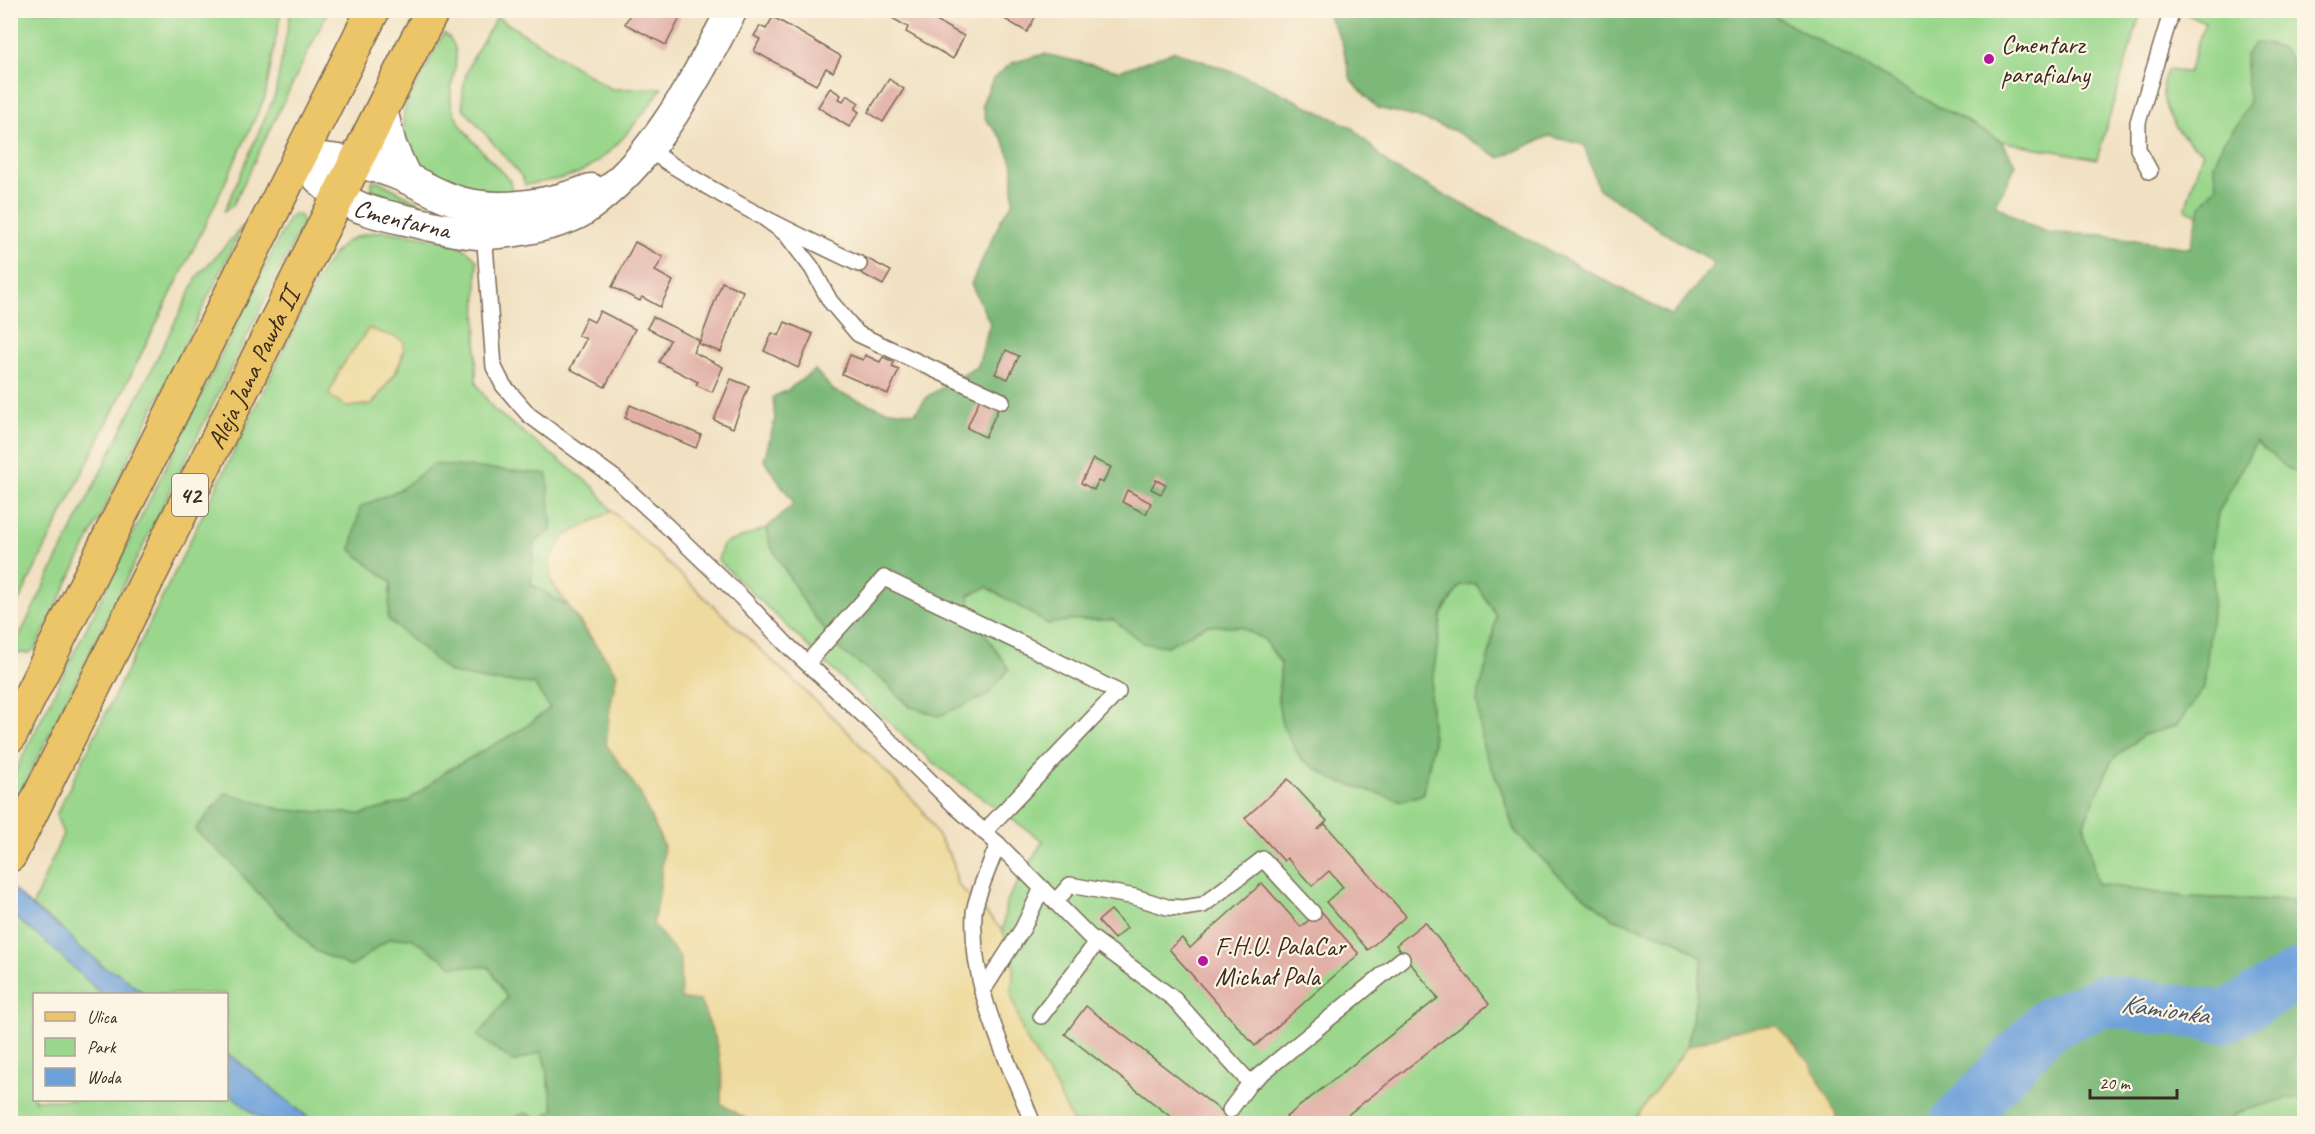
<svg xmlns="http://www.w3.org/2000/svg" width="2315" height="1134" viewBox="0 0 2315 1134" font-family="Caveat,sans-serif">
	<style>
		.green { fill: #9ad78c; stroke: #6a8055; stroke-width: 1.5; fill-rule: evenodd }
		.forest { fill: #7bb878; stroke: #5b714b; stroke-width: 1.5 }
		.sand { fill: #eeda9e; stroke: #94825e; stroke-width: 1.5 }
		.water { fill: #6ea1da; stroke: #54667c; stroke-width: 1.5 }
		.lines { fill: none; stroke-linecap: round; stroke-linejoin: round }
		.river { stroke: #6ea1da; stroke-width: 52 }
		.building { fill: #e1afa6 }
		.service-casing { stroke: #7b6a57; stroke-width: 18 }
		.minor-casing { stroke: #7b6a57; stroke-width: 33 }
		.primary-casing { stroke: #7b6a57; stroke-width: 36 }
		.service { stroke: #fff; stroke-width: 15 }
		.minor { stroke: #fff; stroke-width: 30 }
		.primary { stroke: #ecc569; stroke-width: 33 }
		.poi-dot { fill: #b5179e; stroke: #fcf5e5; stroke-width: 2 }
		.labels { text-anchor: middle; stroke-width: 4.5; stroke-linejoin: round; paint-order: stroke }
		.shield { fill: #fcf5e5; stroke: #75675a; stroke-width: 1.5 }
		.shield-label { font-size: 24px; font-weight: bold; fill: #3b2a1e }
		.poi-label { font-size: 26px; fill: #3b2a1e; stroke: #fcf5e5; text-anchor: start }
		.street-label { font-size: 26px; fill: #3b2a1e; stroke: #fcf5e5 }
		.water-label { font-size: 27px; font-style: italic; fill: #4d5460; stroke: #fcf5e5 }
	</style>
	<rect width="100%" height="100%" fill="#fcf5e5"/>
	<filter id="ink" filterUnits="userSpaceOnUse"><feTurbulence type="fractalNoise" baseFrequency=".0167" numOctaves="2"/><feDisplacementMap in="SourceGraphic" scale="12" xChannelSelector="R" yChannelSelector="G"/><feConvolveMatrix kernelMatrix="1 2 1 2 8 2 1 2 1" color-interpolation-filters="sRGB"/></filter>
	<filter id="wash" filterUnits="userSpaceOnUse"><feTurbulence type="fractalNoise" baseFrequency=".008" numOctaves="4" result="noise"/><feDisplacementMap in="SourceGraphic" scale="24" xChannelSelector="R" yChannelSelector="G"/><feGaussianBlur stdDeviation="1.35" result="paint"/><feColorMatrix in="noise" values="0 0 0 0 0 0 0 0 0 0 0 0 0 0 0 0 0 1.4 0 .05"/><feComposite in="paint" operator="in"/></filter>
	<g filter="url(#wash)">
		<rect width="100%" height="100%" fill="#f1e1c2"/>
		<!-- green -->
		<g class="green">
			<path d="M 10,11 L 281,11 L 265,97 L 209,217 L 11,617 Z"/>
			<path d="M 291,11 L 328,11 L 233,205 L 224,212 L 275,95 Z"/>
			<path d="M 1765,11 L 2141,11 L 2097,159 L 2001,141 Z"/>
			<path d="M 2186,11 L 2304,11 L 2304,231 L 2201,216 L 2185,209 L 2203,151 C 2177,139 2153,99 2167,71 L 2171,69 L 2188,73 L 2205,22 L 2188,15 Z"/>
			<path d="M 497,17 L 611,89 L 662,88 C 641,117 610,160 576,174 C 560,180 541,182 525,185 L 523,178 L 463,108 C 459,71 480,47 497,17 Z"/>
			<path d="M 444,33 C 469,51 447,80 451,103 C 454,126 494,163 510,181 L 512,194 L 477,193 L 452,184 L 417,164 L 408,154 L 403,121 L 405,106 Z"/>
			<path d="M 372,181 L 378,181 L 424,205 L 465,220 L 407,207 L 372,189 Z"/>
			<path d="M 295,214 L 300,216 L 303,223 L 11,812 L 11,782 L 20,762 L 289,218 Z"/>
			<path d="M 243,226 L 35,649 L 29,653 L 16,653 L 15,645 L 198,276 Z"/>
			<path d="M 383,231 C 411,236 462,236 477,261 L 476,383 L 493,409 L 594,487 L 612,511 L 565,536 L 551,581 L 567,606 L 531,584 L 534,543 L 434,465 L 401,489 L 360,507 L 351,550 L 391,582 L 388,619 L 449,672 L 484,680 L 534,684 L 551,707 L 524,728 L 447,771 L 408,801 L 362,814 L 283,810 L 226,793 L 195,830 L 229,860 L 260,895 L 316,951 L 351,967 L 389,938 L 411,938 L 453,966 L 489,967 L 541,1051 L 547,1065 L 548,1083 L 555,1109 L 548,1123 L 315,1123 L 236,1059 L 227,1054 L 226,994 L 146,994 L 129,984 L 117,972 L 107,970 L 95,958 L 79,949 L 74,941 L 59,925 L 32,907 L 63,834 L 56,815 L 322,271 C 342,241 346,237 383,231 ZM 369,328 L 378,334 L 385,334 L 404,353 L 396,373 L 372,404 L 347,407 L 329,394 L 340,369 Z"/>
			<path d="M 2256,442 L 2287,468 L 2304,474 L 2304,901 L 2186,897 L 2097,884 L 2084,823 L 2112,760 L 2143,735 L 2176,726 L 2214,592 L 2211,554 L 2218,513 Z"/>
			<path d="M 767,528 L 770,545 L 881,679 L 910,707 L 973,616 L 968,595 L 987,587 L 1048,624 L 1074,620 L 1114,620 L 1143,643 L 1167,646 L 1207,625 L 1241,627 L 1265,640 L 1281,664 L 1278,701 L 1373,791 L 1402,801 L 1424,794 L 1433,743 L 1430,697 L 1442,613 L 1460,585 L 1476,584 L 1496,615 L 1490,651 L 1502,792 L 1514,830 L 1560,877 L 1612,918 L 1676,940 L 1703,959 L 1687,1047 L 1632,1123 L 1073,1123 L 1055,1086 L 1024,1036 L 1011,993 L 1014,967 L 1003,931 L 1006,902 L 1043,841 L 937,766 L 861,697 L 718,560 L 723,544 Z"/>
			<path d="M 13,916 L 44,940 L 103,994 L 34,994 L 34,1100 L 226,1100 L 227,1091 L 251,1112 L 270,1123 L 11,1123 L 10,987 L 13,980 L 10,978 L 10,920 Z"/>
			<path d="M 2287,1098 L 2304,1100 L 2304,1123 L 2227,1124 L 2236,1113 Z"/>
		</g>
		<!-- forest -->
		<g class="forest">
			<path d="M 1326,11 L 1765,11 L 2001,141 L 2016,165 L 1995,204 L 2026,224 L 2049,233 L 2102,235 L 2190,248 L 2201,206 L 2217,186 L 2214,164 L 2223,142 L 2238,124 L 2249,102 L 2245,55 L 2255,43 C 2302,45 2291,71 2304,102 L 2304,474 L 2287,468 L 2256,442 L 2218,513 L 2211,554 L 2214,592 L 2204,688 L 2176,726 L 2143,735 L 2112,760 L 2084,823 L 2097,884 L 2186,897 L 2304,901 L 2304,1100 L 2287,1098 L 2236,1113 L 2227,1124 L 1835,1123 L 1835,1115 L 1735,1030 L 1687,1047 L 1703,958 L 1676,940 L 1612,918 L 1560,877 L 1514,830 L 1502,792 L 1483,747 L 1477,700 L 1490,651 L 1496,615 L 1476,584 L 1460,585 L 1442,613 L 1430,697 L 1433,743 L 1423,794 L 1402,801 L 1334,780 L 1301,759 L 1282,725 L 1278,701 L 1281,663 L 1265,640 L 1241,627 L 1207,625 L 1167,646 L 1143,643 L 1114,620 L 1074,620 L 1048,624 L 987,587 L 969,595 L 973,616 L 1009,669 L 987,696 L 938,716 L 911,707 L 881,679 L 841,651 L 807,607 L 770,545 L 767,528 L 794,503 L 764,460 L 775,420 L 773,397 L 786,391 L 815,370 L 834,391 L 882,409 L 915,413 L 928,396 L 978,366 L 990,323 L 971,284 L 1002,218 L 1013,203 L 1013,164 L 1002,138 L 986,120 L 982,104 L 993,79 L 1012,63 L 1044,54 L 1119,71 L 1175,51 L 1254,80 L 1353,128 L 1390,166 L 1672,316 L 1715,263 L 1665,233 L 1598,188 L 1584,145 L 1549,136 L 1500,158 L 1455,131 L 1416,117 L 1377,108 L 1351,80 L 1342,42 Z"/>
			<path d="M 434,464 L 547,474 L 552,530 L 534,543 L 531,584 L 567,606 L 617,674 L 610,708 L 606,744 L 640,793 L 664,847 L 660,888 L 653,924 L 680,957 L 682,999 L 700,1001 L 715,1037 L 722,1070 L 721,1104 L 753,1123 L 504,1123 L 525,1113 L 542,1119 L 554,1109 C 549,1090 549,1069 541,1052 L 514,1062 L 478,1036 L 507,998 L 489,967 L 453,966 L 411,938 L 389,939 L 351,967 L 316,951 L 260,895 L 229,860 L 195,830 L 226,793 L 283,810 L 362,814 L 408,801 L 447,771 L 524,728 L 550,708 L 534,684 L 484,680 L 449,672 L 388,619 L 391,582 L 351,550 L 360,507 L 401,489 Z"/>
		</g>
		<!-- sand -->
		<g class="sand">
			<path d="M 369,328 C 381,335 393,333 404,342 C 404,367 386,385 372,404 L 347,407 L 329,395 L 340,369 Z"/>
			<path d="M 612,511 L 840,724 L 921,808 L 953,861 L 957,884 L 1003,931 L 1014,967 L 1011,993 L 1024,1036 L 1055,1086 L 1073,1123 L 753,1123 L 721,1104 L 722,1070 L 715,1037 L 700,1001 L 681,999 L 680,957 L 653,924 L 660,888 L 664,846 L 640,793 L 606,744 L 610,708 L 617,674 L 551,581 L 550,558 L 565,536 Z"/>
			<path d="M 1776,1025 L 1811,1064 L 1836,1115 L 1835,1123 L 1632,1123 L 1687,1047 L 1735,1030 Z"/>
		</g>
		<!-- water -->
		<g class="water">
			<path d="M 11,887 C 19,894 27,903 36,910 C 52,924 68,928 79,949 C 91,951 93,958 101,966 C 107,970 114,970 119,974 C 129,981 135,988 146,994 L 103,994 L 97,990 L 44,940 L 11,915 Z"/>
			<path d="M 227,1054 L 235,1059 L 315,1123 L 270,1123 L 251,1112 L 227,1091 Z"/>
		</g>
		<g class="lines">
			<!-- river -->
			<path class="river" d="M 1955,1124 L 2048,1024 L 2105,1000 L 2225,1017 L 2304,972"/>
		</g>
		<g id="blocks">
			<!-- building -->
			<g class="building">
				<path d="M 632,10 L 684,10 L 666,45 L 625,24 Z"/>
				<path d="M 878,10 L 941,10 L 936,21 L 964,36 L 953,59 L 906,32 L 908,27 Z"/>
				<path d="M 989,10 L 1039,10 L 1027,32 Z"/>
				<path d="M 773,17 L 841,56 L 833,72 L 826,68 L 816,85 L 754,51 L 760,39 L 754,36 L 760,26 L 766,29 Z"/>
				<path d="M 889,79 L 904,89 L 883,122 L 868,112 Z"/>
				<path d="M 830,88 L 841,95 L 839,99 L 843,101 L 847,95 L 859,103 L 855,109 L 859,112 L 849,127 L 818,107 Z"/>
				<path d="M 635,242 L 663,257 L 655,271 L 673,281 L 660,307 L 642,297 L 640,301 L 612,287 Z"/>
				<path d="M 866,258 L 891,271 L 883,285 L 859,272 Z"/>
				<path d="M 722,282 L 743,291 L 721,352 L 699,344 Z"/>
				<path d="M 600,311 L 635,329 L 605,387 L 570,369 L 586,339 L 578,335 L 586,318 L 594,322 Z"/>
				<path d="M 653,317 L 699,340 L 693,352 L 723,367 L 712,392 L 696,385 L 698,382 L 659,362 L 670,340 L 647,328 Z"/>
				<path d="M 785,322 L 813,334 L 798,368 L 764,351 L 772,333 L 779,336 Z"/>
				<path d="M 1006,350 L 1019,356 L 1008,379 L 995,374 Z"/>
				<path d="M 850,355 L 863,360 L 865,355 L 880,362 L 883,357 L 894,362 L 892,367 L 899,370 L 888,394 L 842,374 Z"/>
				<path d="M 731,379 L 749,386 L 733,428 L 714,420 Z"/>
				<path d="M 982,394 L 1001,403 L 985,437 L 967,428 Z"/>
				<path d="M 630,405 L 701,435 L 696,448 L 625,418 Z"/>
				<path d="M 1093,459 L 1111,467 L 1103,483 L 1098,481 L 1094,490 L 1081,483 Z"/>
				<path d="M 1156,480 L 1166,485 L 1161,494 L 1151,489 Z"/>
				<path d="M 1127,490 L 1151,503 L 1146,514 L 1122,502 Z"/>
				<path d="M 1288,779 L 1327,821 L 1317,830 L 1325,824 L 1406,916 L 1368,950 L 1326,902 L 1343,887 L 1329,871 L 1312,886 L 1287,858 L 1284,861 L 1245,818 Z"/>
				<path d="M 1262,883 L 1301,927 L 1320,910 L 1359,954 L 1255,1046 L 1169,949 L 1182,938 L 1190,948 Z"/>
				<path d="M 1111,910 L 1127,928 L 1114,939 L 1098,921 Z"/>
				<path d="M 1425,922 L 1489,1004 L 1336,1124 L 1291,1124 L 1286,1117 L 1438,998 L 1396,945 Z"/>
				<path d="M 1086,1006 L 1238,1124 L 1180,1124 L 1065,1034 Z"/>
			</g>
		</g>
	</g>
	<g filter="url(#ink)">
		<use href="#blocks" fill-opacity="0" stroke="#7b6a57" stroke-width="1.5"/>
		<g class="lines">
			<defs>
				<g id="service">
					<path d="M 649,150 C 715,195 787,230 859,264"/>
					<path d="M 2150,171 L 2138,149 L 2138,122 L 2172,10"/>
					<path d="M 760,215 L 786,234 L 812,268 L 830,301 L 858,334 L 1002,401"/>
					<path d="M 484,230 L 494,367 L 503,385 L 529,415 L 616,479 L 669,528 L 744,600 L 786,644 L 871,722 L 953,804 L 998,844 L 1089,936 L 1174,999 L 1250,1083 L 1402,959"/>
					<path d="M 807,663 L 884,578 L 1033,649 L 1118,692 L 984,832"/>
					<path d="M 998,844 C 992,860 975,898 974,913 C 970,990 1006,1054 1033,1124"/>
					<path d="M 1056,901 L 1070,885 L 1135,897 L 1167,907 L 1183,908 L 1203,905 L 1263,859 L 1313,913"/>
					<path d="M 982,992 L 1023,928 L 1042,888"/>
					<path d="M 1041,1016 L 1097,942"/>
					<path d="M 1230,1110 L 1250,1083"/>
				</g>
				<g id="minor">
					<path d="M 382,110 L 391,145 L 406,178"/>
					<path id="s1" d="M 299,157 C 311,170 322,185 337,195 C 362,213 395,217 423,224 C 441,228 459,233 477,234 C 504,235 562,225 584,210 C 655,160 692,85 732,10"/>
					<path d="M 299,157 C 335,158 373,163 406,178 C 424,186 441,197 460,202 C 502,213 552,204 591,189"/>
				</g>
				<g id="primary">
					<path d="M 10,736 L 373,10"/>
					<path id="s2" d="M 10,855 L 412,49 L 433,10"/>
				</g>
			</defs>
			<!-- service casing -->
			<use href="#service" class="service-casing"/>
			<!-- minor casing -->
			<use href="#minor" class="minor-casing"/>
			<!-- primary casing -->
			<use href="#primary" class="primary-casing"/>
			<!-- service -->
			<use href="#service" class="service"/>
			<!-- minor -->
			<use href="#minor" class="minor"/>
			<!-- primary -->
			<use href="#primary" class="primary"/>
		</g>
	</g>
	<!-- markers -->
	<g class="poi-dot">
		<circle cx="1989" cy="59" r="6"/>
		<circle cx="1203" cy="961" r="6"/>
	</g>
	<g class="labels">
		<!-- shield labels -->
		<rect class="shield" x="172" y="474" width="36" height="42" rx="4.5"/>
		<g class="shield-label">
			<text x="190" y="503">42</text>
		</g>
		<!-- poi labels -->
		<g class="poi-label">
			<text x="2001" y="53">Cmentarz<tspan x="2001" dy="30">parafialny</tspan></text>
			<text x="1215" y="955">F.H.U. PalaCar<tspan x="1215" dy="30">Michał Pala</tspan></text>
		</g>
		<!-- street labels -->
		<g class="street-label">
			<text dy="9" stroke="none"><textPath href="#s1" startOffset="124">Cmentarna</textPath></text>
			<text dy="9" stroke="none"><textPath href="#s2" startOffset="544">Aleja Jana Pawła II</textPath></text>
		</g>
		<!-- water labels -->
		<g class="water-label">
			<text transform="translate(2165 1009) rotate(8)" y="9">Kamionka</text>
		</g>
	</g>
	<!-- margin -->
	<rect width="2315" height="1134" fill="none" stroke="#fcf5e5" stroke-width="36"/>
	<!-- legend -->
	<rect x="33" y="993" width="195" height="108" fill="#fcf5e5" stroke="#afa495" stroke-width="1.5"/>
	<rect x="45" y="1012" width="30" height="9" fill="#ecc569" stroke="#afa495" stroke-width="1.5"/>
	<text x="87" y="1023" font-size="18" fill="#3b2a1e">Ulica</text>
	<rect x="45" y="1038" width="30" height="18" fill="#9ad78c" stroke="#afa495" stroke-width="1.5"/>
	<text x="87" y="1053" font-size="18" fill="#3b2a1e">Park</text>
	<rect x="45" y="1068" width="30" height="18" fill="#6ea1da" stroke="#afa495" stroke-width="1.5"/>
	<text x="87" y="1083" font-size="18" fill="#3b2a1e">Woda</text>
	<!-- scale -->
	<path d="M2090 1089v9h87v-9" fill="none" stroke="#3b2a1e" stroke-width="3"/>
	<text x="2099" y="1089" font-size="18" fill="#3b2a1e" stroke="#fcf5e5" stroke-width="4.5" paint-order="stroke">20 m</text>
</svg>
